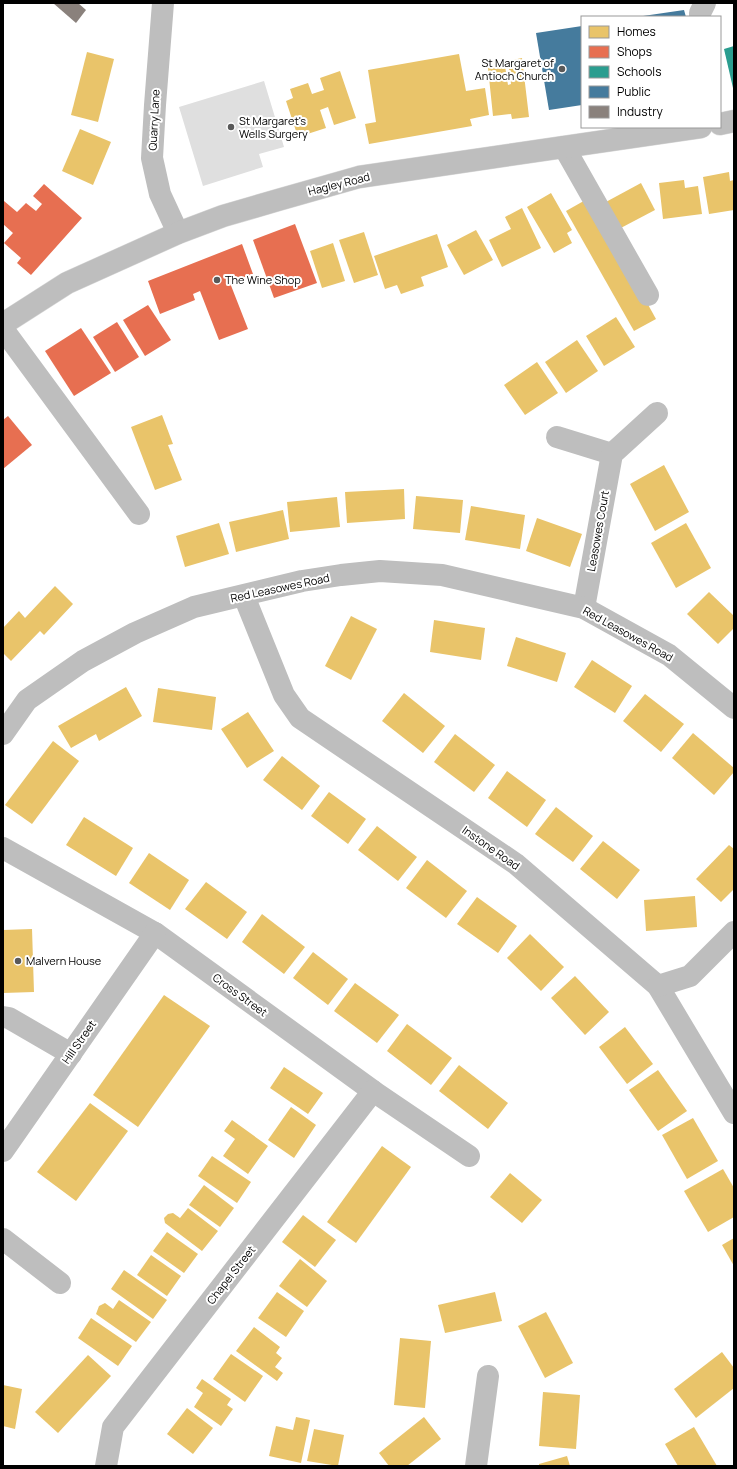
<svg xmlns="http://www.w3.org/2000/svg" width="737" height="1469" viewBox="0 0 737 1469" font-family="Manrope,sans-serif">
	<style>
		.homes { fill: #e9c46a }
		.shops { fill: #e76f51 }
		.schools { fill: #2a9d8f }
		.public { fill: #457b9d }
		.industry { fill: #8a817c }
		.building { fill: #dfdfdf }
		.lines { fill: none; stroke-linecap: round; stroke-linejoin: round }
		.major-casing { stroke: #dbdbdb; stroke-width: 23 }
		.minor { stroke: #bebebe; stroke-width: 22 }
		.major { stroke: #bebebe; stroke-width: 22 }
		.poi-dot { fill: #595959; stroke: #fff; stroke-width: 1.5 }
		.labels { text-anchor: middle; stroke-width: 4; stroke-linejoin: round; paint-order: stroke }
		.poi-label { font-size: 11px; fill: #000; stroke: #fff; text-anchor: start }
		.street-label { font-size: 11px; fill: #000; stroke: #fff }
	</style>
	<rect width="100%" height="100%" fill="#fff"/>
	<!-- homes -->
	<g class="homes">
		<path d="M 87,52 L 114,59 L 98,122 L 71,115 Z"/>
		<path d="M 459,54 L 466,91 L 485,88 L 489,115 L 470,119 L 472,126 L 369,144 L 365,124 L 376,122 L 368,70 Z"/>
		<path d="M 522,58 L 529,117 L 512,119 L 511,114 L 493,116 L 488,68 L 505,66 L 508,85 L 511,84 L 508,61 Z"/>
		<path d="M 340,71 L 356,118 L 334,125 L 328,107 L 320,110 L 326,128 L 298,137 L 286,101 L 293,98 L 290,89 L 308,83 L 312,94 L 324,90 L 320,78 Z"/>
		<path d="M 80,129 L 111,142 L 93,185 L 62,171 Z"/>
		<path d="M 729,172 L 730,181 L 734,180 L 734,210 L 709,214 L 703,177 Z"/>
		<path d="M 684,180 L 685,188 L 698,186 L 702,214 L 663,219 L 659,183 Z"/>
		<path d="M 641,183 L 655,210 L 617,230 L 604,203 Z"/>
		<path d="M 551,193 L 572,230 L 567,233 L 572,243 L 554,253 L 527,207 Z"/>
		<path d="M 589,198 L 656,319 L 634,331 L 566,211 Z"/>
		<path d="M 522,208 L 541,248 L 502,267 L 489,240 L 511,229 L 505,217 Z"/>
		<path d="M 476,230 L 493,260 L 464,275 L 447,245 Z"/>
		<path d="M 364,232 L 378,275 L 354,283 L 339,240 Z"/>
		<path d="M 437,234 L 448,267 L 421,277 L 424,286 L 401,294 L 397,285 L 385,289 L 374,256 Z"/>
		<path d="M 333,243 L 345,281 L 322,288 L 310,251 Z"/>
		<path d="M 616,317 L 635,347 L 604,366 L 586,336 Z"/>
		<path d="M 577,340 L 598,371 L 566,393 L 545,362 Z"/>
		<path d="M 537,362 L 558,393 L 525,415 L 504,385 Z"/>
		<path d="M 162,415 L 173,444 L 168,445 L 182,480 L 155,490 L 131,427 Z"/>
		<path d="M 664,465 L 689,512 L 655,531 L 630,484 Z"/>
		<path d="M 404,489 L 405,519 L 347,523 L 345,492 Z"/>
		<path d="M 416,496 L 463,500 L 460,533 L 413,529 Z"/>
		<path d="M 337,497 L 340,527 L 290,532 L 287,502 Z"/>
		<path d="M 471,506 L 525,515 L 520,549 L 465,540 Z"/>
		<path d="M 283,510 L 289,539 L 236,552 L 229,522 Z"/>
		<path d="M 537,518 L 582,534 L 570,567 L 526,551 Z"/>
		<path d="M 219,523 L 229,554 L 185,567 L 176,536 Z"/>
		<path d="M 686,523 L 711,568 L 676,588 L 651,543 Z"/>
		<path d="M 55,586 L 73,604 L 44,635 L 40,631 L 11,661 L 3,653 L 3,628 L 19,611 L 25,618 Z"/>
		<path d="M 709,592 L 734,616 L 734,628 L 718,644 L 687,614 Z"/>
		<path d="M 351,616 L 377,629 L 351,680 L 325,666 Z"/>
		<path d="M 434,620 L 485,628 L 481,660 L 430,652 Z"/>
		<path d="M 516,637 L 566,653 L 557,682 L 507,666 Z"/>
		<path d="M 592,660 L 632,686 L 615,713 L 574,687 Z"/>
		<path d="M 126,687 L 142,716 L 99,741 L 96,734 L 71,748 L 58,726 Z"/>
		<path d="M 158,688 L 216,697 L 212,730 L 153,722 Z"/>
		<path d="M 404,693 L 445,726 L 423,753 L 382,721 Z"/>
		<path d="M 645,694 L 684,724 L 661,752 L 623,721 Z"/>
		<path d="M 248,712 L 274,751 L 247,768 L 221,729 Z"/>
		<path d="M 693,733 L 734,768 L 734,772 L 714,795 L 672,758 Z"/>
		<path d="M 455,734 L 495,765 L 474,792 L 434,762 Z"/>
		<path d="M 53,741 L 79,761 L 32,824 L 5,805 Z"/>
		<path d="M 282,756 L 320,786 L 302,810 L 263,780 Z"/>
		<path d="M 507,771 L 546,800 L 527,827 L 488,798 Z"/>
		<path d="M 329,792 L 366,819 L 348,844 L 311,816 Z"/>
		<path d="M 556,807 L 593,836 L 573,862 L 535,834 Z"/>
		<path d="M 84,817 L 133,848 L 116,876 L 66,845 Z"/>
		<path d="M 377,826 L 417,857 L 398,881 L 358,850 Z"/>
		<path d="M 603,841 L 640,870 L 617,899 L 580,869 Z"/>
		<path d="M 729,845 L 734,849 L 734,889 L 721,902 L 696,879 Z"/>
		<path d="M 149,853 L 189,880 L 170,910 L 129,883 Z"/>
		<path d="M 427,860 L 467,891 L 446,918 L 406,888 Z"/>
		<path d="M 206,882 L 247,912 L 227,939 L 185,909 Z"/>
		<path d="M 695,896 L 697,927 L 646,931 L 644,900 Z"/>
		<path d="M 477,897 L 517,926 L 498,953 L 457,924 Z"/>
		<path d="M 262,914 L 305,947 L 284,974 L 242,942 Z"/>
		<path d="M 32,929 L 34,992 L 3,993 L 3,930 Z"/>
		<path d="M 530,934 L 564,967 L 541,991 L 507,958 Z"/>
		<path d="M 313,952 L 348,979 L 328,1005 L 293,978 Z"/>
		<path d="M 575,976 L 609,1012 L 585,1035 L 551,998 Z"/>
		<path d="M 355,983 L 399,1015 L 377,1043 L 334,1011 Z"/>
		<path d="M 164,995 L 210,1026 L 138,1127 L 93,1095 Z"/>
		<path d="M 407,1024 L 452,1058 L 431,1085 L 387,1051 Z"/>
		<path d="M 625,1027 L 653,1064 L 627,1084 L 599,1047 Z"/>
		<path d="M 459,1065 L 508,1103 L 488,1129 L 439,1091 Z"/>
		<path d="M 284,1067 L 323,1093 L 308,1114 L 270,1088 Z"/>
		<path d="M 658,1070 L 687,1111 L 658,1131 L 629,1090 Z"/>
		<path d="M 90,1103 L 128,1131 L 76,1201 L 37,1172 Z"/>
		<path d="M 291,1107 L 316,1125 L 294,1158 L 268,1140 Z"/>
		<path d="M 693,1118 L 718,1161 L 687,1179 L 662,1135 Z"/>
		<path d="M 232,1120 L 268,1146 L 248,1174 L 223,1156 L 235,1139 L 224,1131 Z"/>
		<path d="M 382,1146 L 411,1167 L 356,1243 L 327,1222 Z"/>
		<path d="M 212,1156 L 251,1182 L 237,1203 L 198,1176 Z"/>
		<path d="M 723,1169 L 734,1188 L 734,1217 L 708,1232 L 684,1191 Z"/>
		<path d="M 510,1173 L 542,1200 L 522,1223 L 490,1197 Z"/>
		<path d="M 204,1185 L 234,1208 L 220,1227 L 189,1205 Z"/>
		<path d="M 188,1208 L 218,1231 L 202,1251 L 165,1223 L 164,1218 L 168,1214 L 173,1213 L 180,1218 Z"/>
		<path d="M 303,1215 L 336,1240 L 315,1267 L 282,1242 Z"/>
		<path d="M 167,1232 L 198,1254 L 184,1273 L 153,1251 Z"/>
		<path d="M 734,1238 L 734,1266 L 722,1245 Z"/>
		<path d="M 151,1255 L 181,1276 L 167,1296 L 137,1275 Z"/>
		<path d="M 300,1259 L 327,1281 L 307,1307 L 279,1286 Z"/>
		<path d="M 124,1270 L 167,1300 L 153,1319 L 111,1289 Z"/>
		<path d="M 277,1292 L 304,1311 L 286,1337 L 258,1318 Z"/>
		<path d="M 495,1292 L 502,1321 L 445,1333 L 438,1305 Z"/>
		<path d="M 119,1300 L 151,1322 L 136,1342 L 96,1314 L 99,1306 L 105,1303 L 113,1309 Z"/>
		<path d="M 546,1312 L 573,1363 L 545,1378 L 518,1326 Z"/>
		<path d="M 91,1318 L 132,1346 L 118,1366 L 78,1338 Z"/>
		<path d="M 254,1327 L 280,1347 L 276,1353 L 282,1358 L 275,1367 L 283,1373 L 277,1381 L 236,1351 Z"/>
		<path d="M 400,1338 L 431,1341 L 425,1408 L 394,1405 Z"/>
		<path d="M 722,1352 L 734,1368 L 734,1388 L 696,1418 L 674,1389 Z"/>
		<path d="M 231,1354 L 263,1376 L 245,1402 L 213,1379 Z"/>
		<path d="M 88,1355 L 111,1376 L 58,1433 L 35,1412 Z"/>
		<path d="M 202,1379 L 231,1399 L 227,1405 L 233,1409 L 221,1426 L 194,1407 L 203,1393 L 196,1388 Z"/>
		<path d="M 3,1385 L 22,1389 L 15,1429 L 3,1426 Z"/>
		<path d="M 543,1392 L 580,1395 L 576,1449 L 539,1446 Z"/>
		<path d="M 187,1408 L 213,1428 L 193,1454 L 167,1434 Z"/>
		<path d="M 296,1417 L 310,1420 L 301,1463 L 269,1456 L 276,1426 L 293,1430 Z"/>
		<path d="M 424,1417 L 441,1439 L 407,1466 L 389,1466 L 379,1453 Z"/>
		<path d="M 694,1427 L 717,1466 L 678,1466 L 665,1444 Z"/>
		<path d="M 314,1429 L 344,1435 L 338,1466 L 307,1461 Z"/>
		<path d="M 567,1456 L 570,1466 L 539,1466 L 539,1464 Z"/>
	</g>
	<!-- shops -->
	<g class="shops">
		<path d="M 44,184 L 82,218 L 31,275 L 17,263 L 21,258 L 4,243 L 13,233 L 3,224 L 3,202 L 4,201 L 17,212 L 26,203 L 36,211 L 42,204 L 33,196 Z"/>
		<path d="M 295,224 L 317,283 L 274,298 L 253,240 Z"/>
		<path d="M 242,244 L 253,274 L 230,283 L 248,329 L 219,340 L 200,291 L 193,294 L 195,300 L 160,314 L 148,281 Z"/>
		<path d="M 148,305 L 171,340 L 145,356 L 123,320 Z"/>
		<path d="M 117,322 L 139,357 L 115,372 L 93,337 Z"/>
		<path d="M 81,328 L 111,373 L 74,396 L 45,351 Z"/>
		<path d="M 8,416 L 32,445 L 3,469 L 3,420 Z"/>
	</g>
	<!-- schools -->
	<path class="schools" d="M 734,46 L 734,88 L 733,88 L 724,49 Z"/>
	<!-- public -->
	<g class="public">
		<path d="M 684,10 L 686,17 L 643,17 L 643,16 Z"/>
		<path d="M 582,26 L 582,105 L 549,110 L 536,33 Z"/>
	</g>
	<!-- industry -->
	<path class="industry" d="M 53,3 L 78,3 L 86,10 L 76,23 Z"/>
	<!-- building -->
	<path class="building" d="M 264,81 L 284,147 L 259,154 L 263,167 L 203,186 L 179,107 Z"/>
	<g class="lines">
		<defs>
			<g id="major">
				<path d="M 720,124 L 734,121"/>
				<path d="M 3,324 L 67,283 L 178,233 L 223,216 L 278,200 L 359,177 L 701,127"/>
			</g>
		</defs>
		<!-- major casing -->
		<use href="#major" class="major-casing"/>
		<!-- minor -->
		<g class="minor">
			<path d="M 163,3 L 155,105 L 152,158 L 160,194 L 178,233"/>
			<path d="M 700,17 L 700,13 L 705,3"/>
			<path d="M 564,147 L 648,295"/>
			<path d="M 3,329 L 139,514"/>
			<path d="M 557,437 L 612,454"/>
			<path d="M 244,596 L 284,695 L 300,718 L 516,864 L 658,986 L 734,1113"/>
			<path d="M 584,608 L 612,454 L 657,413"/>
			<path d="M 3,734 L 27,700 L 83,661 L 135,633 L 194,607 L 302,581 L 341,575 L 380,571 L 442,575 L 584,608 L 669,655 L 734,708"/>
			<path d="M 3,848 L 155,933 L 373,1091 L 469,1156"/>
			<path d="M 658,986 L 690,976 L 734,932"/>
			<path d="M 3,1017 L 9,1018 L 71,1054"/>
			<path d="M 3,1151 L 155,933"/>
			<path d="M 3,1239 L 60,1283"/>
			<path d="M 106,1466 L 113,1427 L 373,1091"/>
			<path d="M 476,1466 L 488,1376"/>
		</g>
		<!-- major -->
		<use href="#major" class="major"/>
	</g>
	<!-- markers -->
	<g class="poi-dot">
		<circle cx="562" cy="69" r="4"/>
		<circle cx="231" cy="127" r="4"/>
		<circle cx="217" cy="280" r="4"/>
		<circle cx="18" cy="961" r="4"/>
	</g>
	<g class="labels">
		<!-- poi labels -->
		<g class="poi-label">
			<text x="554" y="67" text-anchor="end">St Margaret of<tspan x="554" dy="13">Antioch Church</tspan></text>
			<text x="239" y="125">St Margaret's<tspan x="239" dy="13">Wells Surgery</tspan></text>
			<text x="225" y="284">The Wine Shop</text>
			<text x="26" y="965">Malvern House</text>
		</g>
		<!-- street labels -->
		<g class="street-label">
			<text transform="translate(154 120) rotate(-87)" y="4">Quarry Lane</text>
			<text transform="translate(339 184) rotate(-14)" y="4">Hagley Road</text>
			<text transform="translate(598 531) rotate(-80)" y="4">Leasowes Court</text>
			<text transform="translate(280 588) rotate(-12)" y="4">Red Leasowes Road</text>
			<text transform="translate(628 634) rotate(29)" y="4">Red Leasowes Road</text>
			<text transform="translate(491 848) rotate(35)" y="4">Instone Road</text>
			<text transform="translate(240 995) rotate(36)" y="4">Cross Street</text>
			<text transform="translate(79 1042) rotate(-55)" y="4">Hill Street</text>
			<text transform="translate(231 1275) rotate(-52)" y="4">Chapel Street</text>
		</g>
	</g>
	<!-- border -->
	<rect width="737" height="1469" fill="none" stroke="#000000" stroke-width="8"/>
	<!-- legend -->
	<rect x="581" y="16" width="140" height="112" fill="#ffffff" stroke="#999999"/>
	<rect x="589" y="26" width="20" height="12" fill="#e9c46a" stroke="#999999"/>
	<text x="617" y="36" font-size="12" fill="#000000">Homes</text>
	<rect x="589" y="46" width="20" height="12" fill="#e76f51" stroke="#999999"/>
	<text x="617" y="56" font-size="12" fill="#000000">Shops</text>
	<rect x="589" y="66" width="20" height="12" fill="#2a9d8f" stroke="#999999"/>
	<text x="617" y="76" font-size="12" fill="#000000">Schools</text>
	<rect x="589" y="86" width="20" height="12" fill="#457b9d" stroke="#999999"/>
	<text x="617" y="96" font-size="12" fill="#000000">Public</text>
	<rect x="589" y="106" width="20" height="12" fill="#8a817c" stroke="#999999"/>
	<text x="617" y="116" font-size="12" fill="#000000">Industry</text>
</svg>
